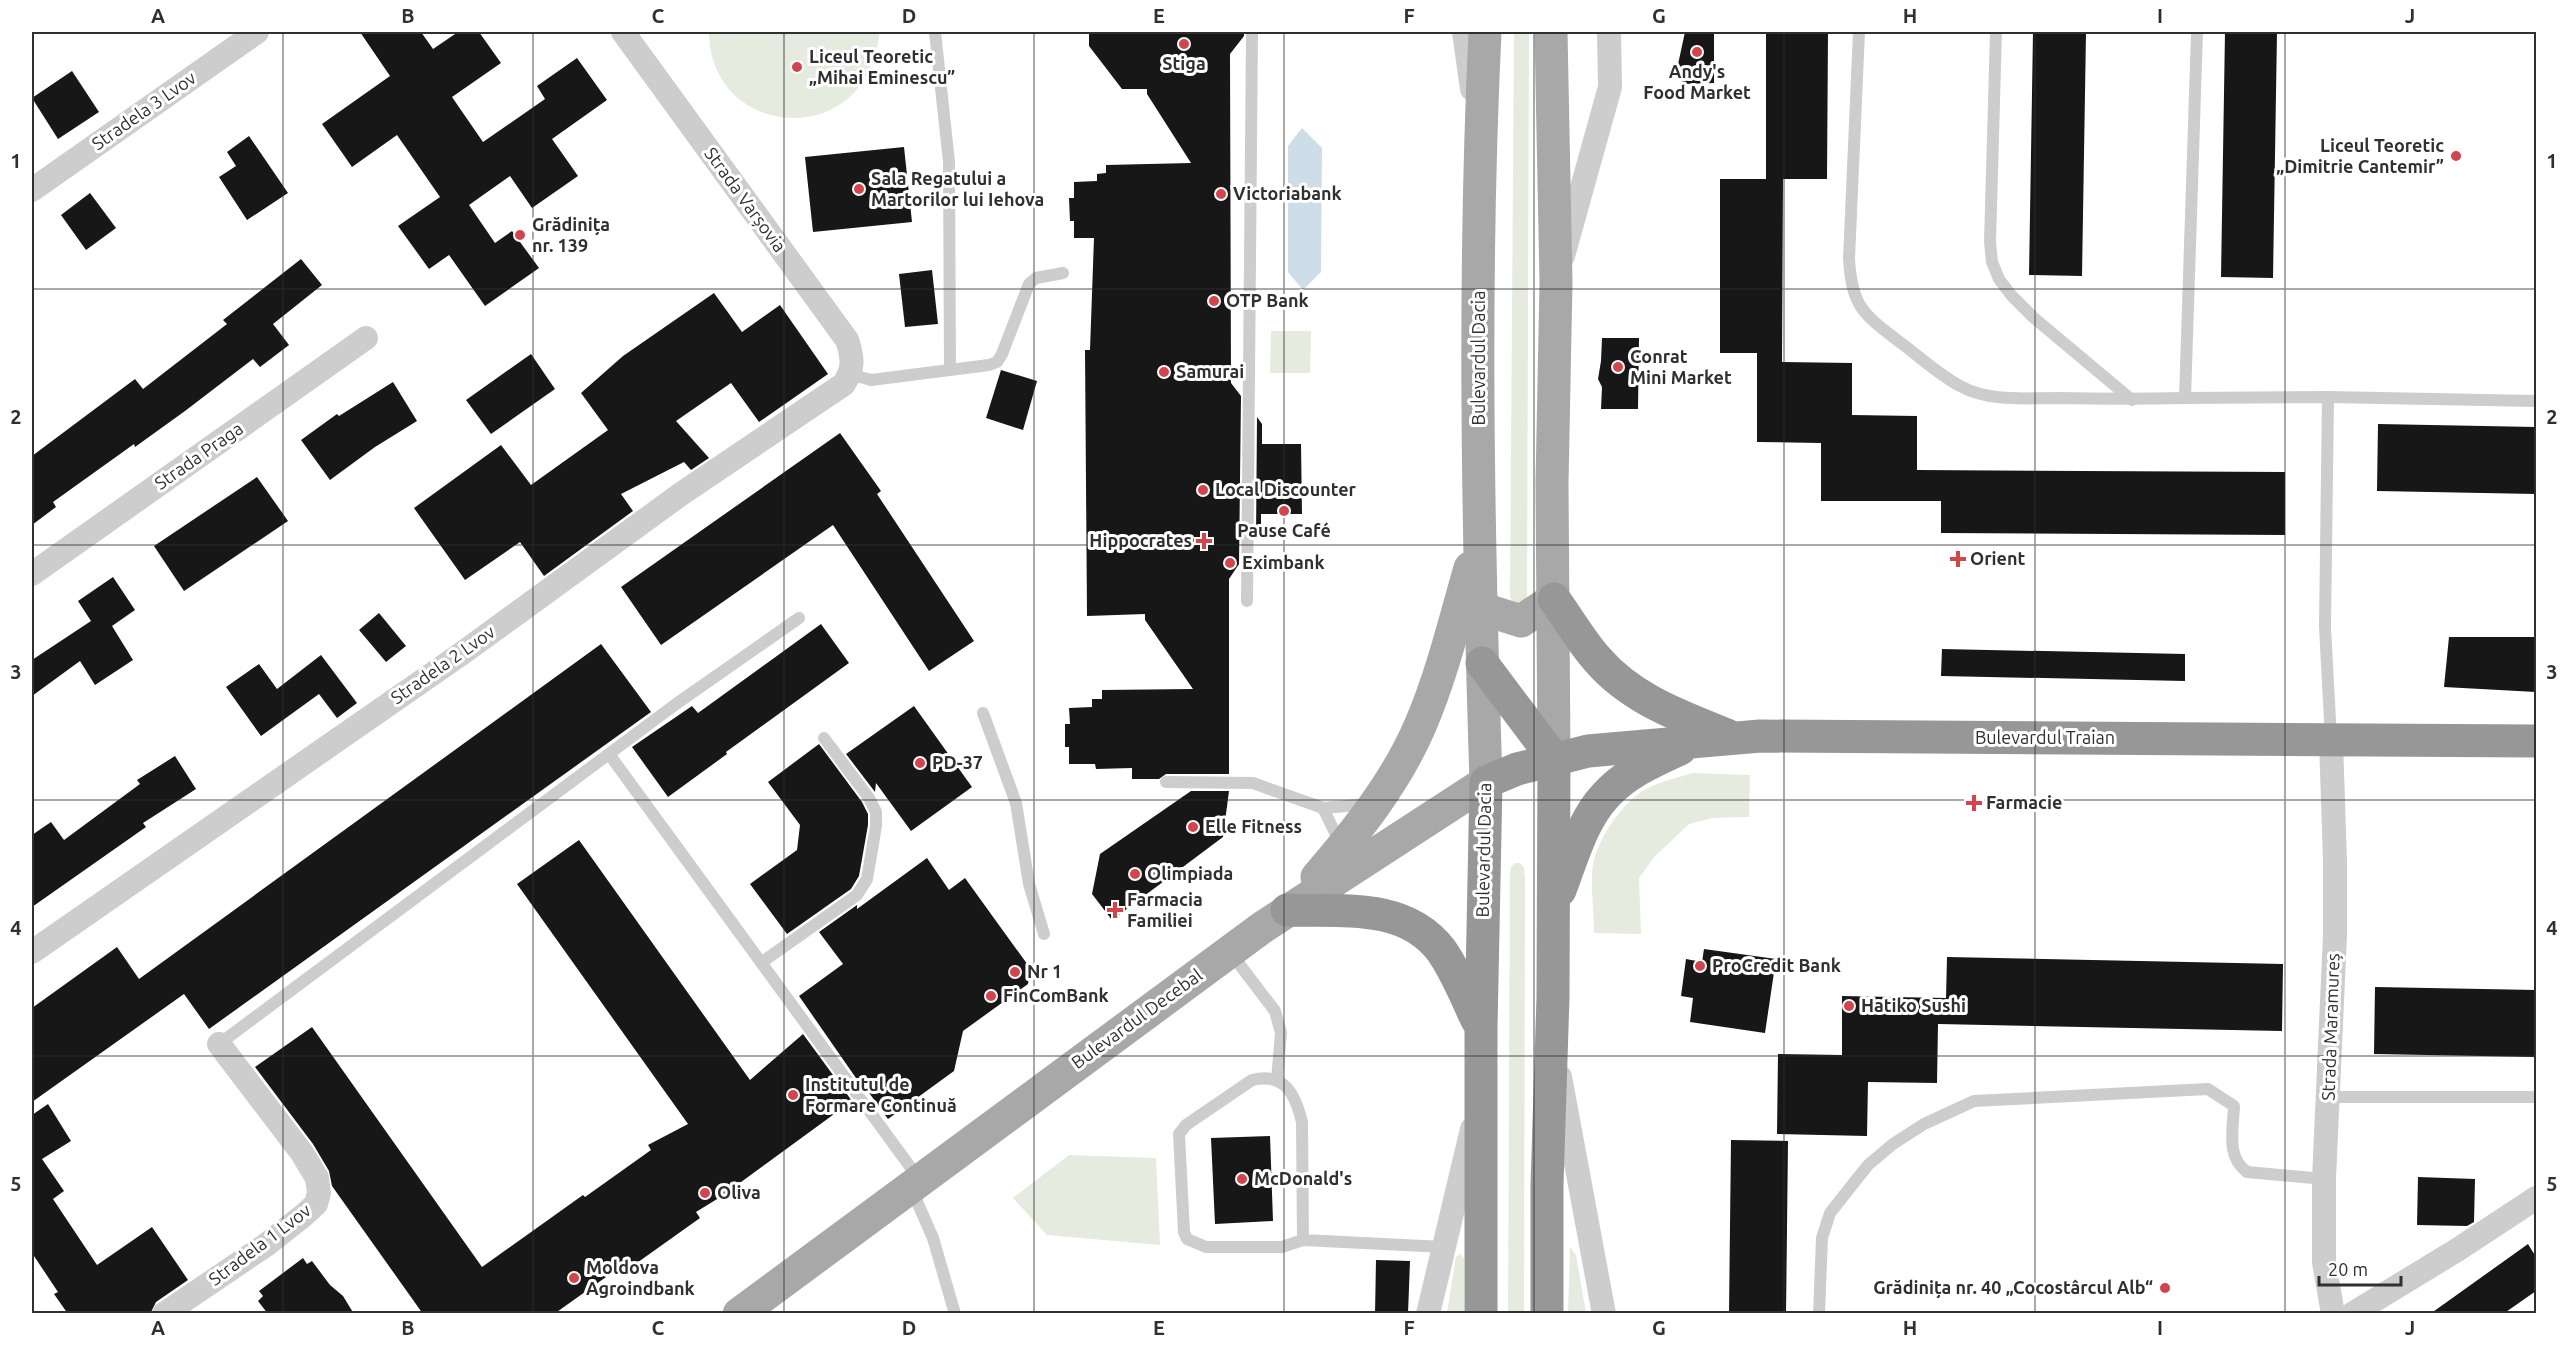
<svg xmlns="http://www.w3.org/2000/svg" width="2568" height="1345" viewBox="0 0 2568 1345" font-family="Ubuntu,sans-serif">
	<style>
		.green { fill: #e5ebdf }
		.water { fill: #cddee9 }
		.building { fill: #171717 }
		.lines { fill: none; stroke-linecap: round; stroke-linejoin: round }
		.lane { stroke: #cdcdcd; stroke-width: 12 }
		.street { stroke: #cdcdcd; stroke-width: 24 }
		.primary { stroke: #a8a8a8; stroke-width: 33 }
		.highway { stroke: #979797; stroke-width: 33 }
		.grid { fill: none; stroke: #303030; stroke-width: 1.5; stroke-opacity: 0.55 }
		.poi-dot { fill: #d5434d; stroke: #fff; stroke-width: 2 }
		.labels { text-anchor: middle; stroke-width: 6; stroke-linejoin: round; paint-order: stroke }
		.poi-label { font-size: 18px; font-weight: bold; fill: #303030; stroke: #fff; text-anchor: start }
		.street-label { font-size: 18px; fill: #303030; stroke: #fff }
		.neatline { fill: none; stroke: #303030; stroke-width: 2 }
		.grid-label { font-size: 20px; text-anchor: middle; font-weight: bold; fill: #303030 }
	</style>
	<rect width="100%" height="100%" fill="#fff"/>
	<!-- green -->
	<g class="green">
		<path d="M 709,32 L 879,32 L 879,36 C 865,152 710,140 709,32 Z"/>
		<path d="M 1514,32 L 1529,32 L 1527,602 L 1522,606 L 1512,601 L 1510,597 Z"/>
		<path d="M 1271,331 L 1311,331 L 1310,373 L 1270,373 Z"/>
		<path d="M 1693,773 L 1750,775 L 1749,817 L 1713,818 L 1689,824 L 1655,856 L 1639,878 L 1641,934 L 1594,933 C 1594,911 1590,886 1593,864 C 1597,841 1621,805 1641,792 C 1657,782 1676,778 1693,773 Z"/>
		<path d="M 1515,863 L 1520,863 L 1524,868 L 1525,878 L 1524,1314 L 1508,1313 L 1510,876 L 1511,867 Z"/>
		<path d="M 1069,1155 L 1156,1158 L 1160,1245 L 1047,1235 L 1013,1198 Z"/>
		<path d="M 1570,1247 L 1576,1255 L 1586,1313 L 1568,1313 Z"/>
		<path d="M 1460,1254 L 1464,1259 L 1464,1313 L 1447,1313 L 1456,1257 Z"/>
	</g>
	<!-- water -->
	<path class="water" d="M 1302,128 L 1322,148 L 1321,272 L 1303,290 L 1288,272 L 1288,146 Z"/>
	<!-- building -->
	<g class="building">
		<path d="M 360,32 L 421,32 L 433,49 L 458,32 L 479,32 L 501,63 L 452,97 L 483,142 L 545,99 L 537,86 L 577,58 L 607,100 L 552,139 L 578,176 L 532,208 L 510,176 L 469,205 L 495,243 L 512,231 L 539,268 L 485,306 L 449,255 L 429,269 L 398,226 L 440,197 L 397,135 L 352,167 L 322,124 L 390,76 Z"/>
		<path d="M 1089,32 L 1244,32 L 1244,36 L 1230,54 L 1231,383 L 1241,396 L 1239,564 L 1229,579 L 1229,774 L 1166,774 L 1159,779 L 1132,779 L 1132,768 L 1096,769 L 1095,764 L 1069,764 L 1069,747 L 1065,747 L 1065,724 L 1070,724 L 1069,708 L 1092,707 L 1092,699 L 1102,699 L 1102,690 L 1193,689 L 1145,620 L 1145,614 L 1087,616 L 1085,350 L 1090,350 L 1094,238 L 1074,238 L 1074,221 L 1070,221 L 1069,198 L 1074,198 L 1074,182 L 1097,181 L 1097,174 L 1106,173 L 1106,165 L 1191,163 L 1147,94 L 1147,89 L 1122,89 L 1089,46 Z"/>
		<path d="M 1685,32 L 1714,32 L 1714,83 L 1682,84 L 1684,70 L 1677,69 Z"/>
		<path d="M 1766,32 L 1828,32 L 1827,179 L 1766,179 Z"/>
		<path d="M 2033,32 L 2086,32 L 2082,276 L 2029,275 Z"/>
		<path d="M 2225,32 L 2277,32 L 2273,278 L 2221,277 Z"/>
		<path d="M 72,71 L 99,112 L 58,139 L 32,98 Z"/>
		<path d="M 249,136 L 288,193 L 247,220 L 219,177 L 236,166 L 227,152 Z"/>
		<path d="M 904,147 L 912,222 L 813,232 L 805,157 Z"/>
		<path d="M 1720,179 L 1783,179 L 1782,362 L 1852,363 L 1852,415 L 1917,416 L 1917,470 L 2285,472 L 2285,535 L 1941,533 L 1941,501 L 1821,501 L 1821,443 L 1757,442 L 1757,353 L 1720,353 Z"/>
		<path d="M 90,193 L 116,228 L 86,250 L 61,215 Z"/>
		<path d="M 301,259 L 322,285 L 273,324 L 289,345 L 260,367 L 253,359 L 185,411 L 135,447 L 134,444 L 53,502 L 56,507 L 32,525 L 32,456 L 135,379 L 143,389 L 227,324 L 223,320 Z"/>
		<path d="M 932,270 L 938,324 L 905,327 L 899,274 Z"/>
		<path d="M 714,293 L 742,332 L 780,305 L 828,374 L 759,422 L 731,383 L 676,421 L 709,458 L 691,470 L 684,462 L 621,494 L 633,511 L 544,576 L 520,542 L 465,580 L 414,508 L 501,445 L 531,485 L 608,430 L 581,393 L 623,356 Z"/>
		<path d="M 1602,338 L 1639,338 L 1638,409 L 1601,409 L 1602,387 L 1598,379 L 1601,361 Z"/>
		<path d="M 531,354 L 555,389 L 491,434 L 466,400 Z"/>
		<path d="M 1001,370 L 1037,381 L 1023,430 L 986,418 Z"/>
		<path d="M 393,382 L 417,421 L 375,447 L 330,480 L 301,440 L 337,414 L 339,416 Z"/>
		<path d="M 1257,417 L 1262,424 L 1262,444 L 1301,444 L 1302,514 L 1261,514 L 1261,532 L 1256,540 Z"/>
		<path d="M 2378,424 L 2536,427 L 2536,494 L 2377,491 Z"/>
		<path d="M 840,433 L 881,491 L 877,494 L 974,641 L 929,671 L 833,525 L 661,645 L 621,587 Z"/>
		<path d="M 257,477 L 288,521 L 184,591 L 154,546 Z"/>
		<path d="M 113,577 L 135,610 L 112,626 L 133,660 L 95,685 L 80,661 L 32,696 L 32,660 L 91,621 L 78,601 Z"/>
		<path d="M 379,613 L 406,646 L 386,662 L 359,630 Z"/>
		<path d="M 821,624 L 849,663 L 726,752 L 727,754 L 668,797 L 632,747 L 692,706 L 698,713 Z"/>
		<path d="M 2449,637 L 2536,637 L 2536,692 L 2444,687 Z"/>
		<path d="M 601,644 L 651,712 L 209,1029 L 184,994 L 32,1102 L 32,1008 L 117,947 L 139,979 Z"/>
		<path d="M 1942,649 L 2185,654 L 2185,681 L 1941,676 Z"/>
		<path d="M 321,655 L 357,703 L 337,718 L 319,694 L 261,736 L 226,687 L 259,664 L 277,689 Z"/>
		<path d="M 914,706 L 972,787 L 911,831 L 876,783 L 875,792 L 846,754 Z"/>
		<path d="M 819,744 L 862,802 L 868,814 L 868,825 L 859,876 L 851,889 L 787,934 L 750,884 L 797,850 L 800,825 L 768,782 Z"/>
		<path d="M 175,756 L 196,789 L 143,823 L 146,827 L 32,907 L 32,835 L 51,822 L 64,840 L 140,784 L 137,780 Z"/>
		<path d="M 1191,791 L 1229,791 L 1223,837 L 1112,920 L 1092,894 L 1100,854 Z"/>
		<path d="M 579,840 L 750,1080 L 803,1034 L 852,1101 L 722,1196 L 696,1212 L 700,1218 L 634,1265 L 630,1260 L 554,1314 L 423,1314 L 332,1186 L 329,1171 L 313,1144 L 255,1067 L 312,1027 L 482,1267 L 583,1195 L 585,1197 L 651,1150 L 648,1145 L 688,1124 L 517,884 Z"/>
		<path d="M 927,858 L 949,890 L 965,878 L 1030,968 L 1028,984 L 963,1031 L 954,1071 L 888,1119 L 867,1090 L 865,1091 L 799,996 L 843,964 L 819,932 L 857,905 L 857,909 Z"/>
		<path d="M 1704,949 L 1776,959 L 1765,1033 L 1690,1022 L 1693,998 L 1681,996 L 1686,959 L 1702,962 Z"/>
		<path d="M 1947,957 L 2283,964 L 2282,1031 L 1938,1024 L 1937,1083 L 1868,1082 L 1867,1136 L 1777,1134 L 1778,1054 L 1842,1055 L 1842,996 L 1946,998 Z"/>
		<path d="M 2375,987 L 2536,990 L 2536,1057 L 2374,1054 Z"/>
		<path d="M 48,1104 L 71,1141 L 42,1159 L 64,1191 L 53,1199 L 97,1265 L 152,1227 L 188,1280 L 156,1302 L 150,1314 L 68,1314 L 54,1294 L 58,1292 L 32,1253 L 32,1115 Z"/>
		<path d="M 1270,1136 L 1273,1221 L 1215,1224 L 1211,1138 Z"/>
		<path d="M 1731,1140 L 1788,1141 L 1786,1314 L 1729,1314 Z"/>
		<path d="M 2418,1177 L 2475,1179 L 2474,1222 L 2467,1226 L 2417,1225 Z"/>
		<path d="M 2528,1244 L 2536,1257 L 2536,1291 L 2503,1314 L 2430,1314 Z"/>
		<path d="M 303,1258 L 307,1264 L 312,1261 L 330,1285 L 343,1296 L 354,1314 L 268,1314 L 258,1301 L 263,1296 L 259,1291 Z"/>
		<path d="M 1376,1260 L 1410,1261 L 1408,1314 L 1375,1314 Z"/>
	</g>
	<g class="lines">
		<!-- lane -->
		<g class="lane">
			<path d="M 935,32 L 949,162 L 950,370"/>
			<path d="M 1859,32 L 1849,259 C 1852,307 1863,314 1901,343 C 1920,357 1938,374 1960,386 C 1989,402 2025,398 2058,398 C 2101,399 2143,399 2185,398"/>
			<path d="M 1996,32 L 1990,242 L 1992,262 L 1999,279 L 2011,295 L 2033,317 L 2132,400"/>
			<path d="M 2197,32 L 2185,398 L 2328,397 L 2325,627 L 2331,739"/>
			<path d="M 850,374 L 871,380 L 989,365 L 997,362 L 1002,354 L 1029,284 L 1036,278 L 1063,273"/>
			<path d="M 2328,397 L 2536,401"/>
			<path d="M 1247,601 L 1252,32"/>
			<path d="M 983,713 L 1016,803 L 1029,884 L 1044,934"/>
			<path d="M 609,754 L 919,1179"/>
			<path d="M 1166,782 L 1253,783 L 1323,808 L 1370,804"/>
			<path d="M 1323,808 L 1341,845"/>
			<path d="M 1230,952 L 1275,1011 L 1281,1033 L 1277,1080"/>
			<path d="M 762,962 L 857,895 L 867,879 L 876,826 L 876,812 L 869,798 L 824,738"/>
			<path d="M 219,1044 L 676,704 L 799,618"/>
			<path d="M 2329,1097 L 2536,1097"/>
			<path d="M 911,1188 L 933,1238 L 955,1314"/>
			<path d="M 1303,1240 L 1302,1122 C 1295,1094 1285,1072 1252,1080 L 1186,1125 L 1179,1134 L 1184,1232 L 1187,1239 L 1206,1247 L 1282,1247 L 1303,1240 L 1444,1247"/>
			<path d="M 1819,1314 L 1822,1238 L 1830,1213 L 1868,1165 L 1893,1144 L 1924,1124 L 1974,1101 L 2208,1089 L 2234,1106 C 2233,1130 2226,1157 2247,1172 L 2324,1179"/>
		</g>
		<!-- street -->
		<g class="street">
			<path d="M 1464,32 L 1472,89"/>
			<path d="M 32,190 L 257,32"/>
			<path d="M 1563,256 L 1610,87 L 1609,32"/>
			<path d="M 32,574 L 366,338"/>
			<path d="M 2331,740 L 2335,861 L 2335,935 L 2324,1179 L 2324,1262 L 2333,1314"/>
			<path d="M 32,952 L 461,654 L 681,494 L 844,384 C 854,368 853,358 847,340 L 623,32"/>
			<path d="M 1560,1077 L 1604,1314"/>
			<path d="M 164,1314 L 266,1245 L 304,1215 L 316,1204 L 319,1193 L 317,1178 L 302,1153 L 219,1044"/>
			<path d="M 1428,1314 L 1472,1129"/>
			<path d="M 2352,1314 L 2457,1250 L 2536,1198"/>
		</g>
		<!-- primary -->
		<g class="primary">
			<path d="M 1551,32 L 1556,282 L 1552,483 L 1554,759"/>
			<path d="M 1480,608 L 1521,621 L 1554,599"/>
			<path d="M 1317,877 C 1356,832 1396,782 1420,726 C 1442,675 1455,620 1470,568"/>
			<path d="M 739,1314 L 1263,927 L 1486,782 C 1478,532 1473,281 1485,32"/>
		</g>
		<!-- highway -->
		<g class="highway">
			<path d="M 1554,599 C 1568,618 1581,641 1597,659 C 1631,699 1680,716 1727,735"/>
			<path d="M 1482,663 L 1554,759"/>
			<path d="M 1560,890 C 1572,859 1582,820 1606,795 C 1626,773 1654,761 1680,749"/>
			<path d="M 1287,910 C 1341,912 1404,902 1441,950 C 1456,971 1466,997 1477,1020"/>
			<path d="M 1481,1314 L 1481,1028 L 1486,782 L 1517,769 L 1588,751 L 1760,736 L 2536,741"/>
			<path d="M 1547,1314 L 1547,1185 L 1553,997 L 1554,759"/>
		</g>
	</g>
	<!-- grid -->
	<path class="grid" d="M 283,32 L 283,1314M 533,32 L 533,1314M 784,32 L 784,1314M 1034,32 L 1034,1314M 1284,32 L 1284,1314M 1534,32 L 1534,1314M 1784,32 L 1784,1314M 2035,32 L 2035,1314M 2285,32 L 2285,1314M 32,289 L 2536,289M 32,545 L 2536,545M 32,800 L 2536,800M 32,1056 L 2536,1056"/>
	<!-- markers -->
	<g class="poi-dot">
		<circle cx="1184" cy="44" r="6"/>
		<circle cx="1697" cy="52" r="6"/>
		<circle cx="797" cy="67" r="6"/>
		<circle cx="2456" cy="156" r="6"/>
		<circle cx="859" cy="189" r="6"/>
		<circle cx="1221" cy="194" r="6"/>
		<circle cx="520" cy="235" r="6"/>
		<circle cx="1214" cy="301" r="6"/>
		<circle cx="1618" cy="367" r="6"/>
		<circle cx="1164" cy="372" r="6"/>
		<circle cx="1203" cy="490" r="6"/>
		<circle cx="1284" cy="511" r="6"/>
		<path d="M1201 532h6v6h6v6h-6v6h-6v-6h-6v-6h6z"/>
		<path d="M1955 550h6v6h6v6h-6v6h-6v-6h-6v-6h6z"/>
		<circle cx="1230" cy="563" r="6"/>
		<circle cx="920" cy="763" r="6"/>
		<path d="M1971 794h6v6h6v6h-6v6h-6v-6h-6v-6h6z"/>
		<circle cx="1193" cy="827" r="6"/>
		<circle cx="1135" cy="874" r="6"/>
		<path d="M1112 901h6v6h6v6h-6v6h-6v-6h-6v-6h6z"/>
		<circle cx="1700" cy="966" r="6"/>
		<circle cx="1015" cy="972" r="6"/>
		<circle cx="991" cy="996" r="6"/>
		<circle cx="1849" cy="1006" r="6"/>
		<circle cx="793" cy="1095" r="6"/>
		<circle cx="1242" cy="1179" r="6"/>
		<circle cx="705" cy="1193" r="6"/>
		<circle cx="574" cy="1278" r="6"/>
		<circle cx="2165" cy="1288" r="6"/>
	</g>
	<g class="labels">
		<!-- poi labels -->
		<g class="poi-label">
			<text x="809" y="63">Liceul Teoretic<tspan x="809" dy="21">„Mihai Eminescu”</tspan></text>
			<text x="1184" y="70" text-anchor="middle">Stiga</text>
			<text x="1697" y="78" text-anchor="middle">Andy's<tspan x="1697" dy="21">Food Market</tspan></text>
			<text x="2444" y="152" text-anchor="end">Liceul Teoretic<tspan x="2444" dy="21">„Dimitrie Cantemir”</tspan></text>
			<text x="871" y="185">Sala Regatului a<tspan x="871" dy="21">Martorilor lui Iehova</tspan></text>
			<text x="1233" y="200">Victoriabank</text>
			<text x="532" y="231">Grădinița<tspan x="532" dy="21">nr. 139</tspan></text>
			<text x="1226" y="307">OTP Bank</text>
			<text x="1630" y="363">Conrat<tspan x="1630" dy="21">Mini Market</tspan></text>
			<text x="1176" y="378">Samurai</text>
			<text x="1215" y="496">Local Discounter</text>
			<text x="1284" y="537" text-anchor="middle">Pause Café</text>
			<text x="1192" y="547" text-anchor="end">Hippocrates</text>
			<text x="1970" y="565">Orient</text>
			<text x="1242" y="569">Eximbank</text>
			<text x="932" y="769">PD-37</text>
			<text x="1986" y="809">Farmacie</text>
			<text x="1205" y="833">Elle Fitness</text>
			<text x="1147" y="880">Olimpiada</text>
			<text x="1127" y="906">Farmacia<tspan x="1127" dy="21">Familiei</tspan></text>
			<text x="1712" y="972">ProCredit Bank</text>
			<text x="1027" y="978">Nr 1</text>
			<text x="1003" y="1002">FinComBank</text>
			<text x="1861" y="1012">Hatiko Sushi</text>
			<text x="805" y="1091">Institutul de<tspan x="805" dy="21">Formare Continuă</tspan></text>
			<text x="1254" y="1185">McDonald's</text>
			<text x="717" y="1199">Oliva</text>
			<text x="586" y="1274">Moldova<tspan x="586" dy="21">Agroindbank</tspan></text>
			<text x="2153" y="1294" text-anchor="end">Grădinița nr. 40 „Cocostârcul Alb“</text>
		</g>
		<!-- street labels -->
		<g class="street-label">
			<text transform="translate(144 111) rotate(-35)" y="6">Stradela 3 Lvov</text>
			<text transform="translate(745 200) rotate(54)" y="6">Strada Varșovia</text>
			<text transform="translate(1479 358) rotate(-90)" y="6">Bulevardul Dacia</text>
			<text transform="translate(199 456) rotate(-35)" y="6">Strada Praga</text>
			<text transform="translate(443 665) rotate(-35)" y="6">Stradela 2 Lvov</text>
			<text x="2045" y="744">Bulevardul Traian</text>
			<text transform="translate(1484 850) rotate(-89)" y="6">Bulevardul Dacia</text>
			<text transform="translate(1137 1019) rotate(-36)" y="6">Bulevardul Decebal</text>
			<text transform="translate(2331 1027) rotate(-88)" y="6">Strada Maramureș</text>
			<text transform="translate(260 1245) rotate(-37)" y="6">Stradela 1 Lvov</text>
		</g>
	</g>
	<!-- border -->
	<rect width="2568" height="1345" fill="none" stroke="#ffffff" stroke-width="66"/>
	<!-- scale -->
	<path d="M2319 1276v9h82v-9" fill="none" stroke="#303030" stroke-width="3"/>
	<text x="2328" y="1276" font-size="18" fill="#303030" stroke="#ffffff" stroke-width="4.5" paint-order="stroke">20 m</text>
	<rect x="33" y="33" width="2502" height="1279" class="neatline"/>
	<g class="grid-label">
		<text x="158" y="23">A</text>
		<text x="408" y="23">B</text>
		<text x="658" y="23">C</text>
		<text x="909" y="23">D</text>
		<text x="1159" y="23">E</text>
		<text x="1409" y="23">F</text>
		<text x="1659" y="23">G</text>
		<text x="1910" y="23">H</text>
		<text x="2160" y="23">I</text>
		<text x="2410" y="23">J</text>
		<text x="16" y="168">1</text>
		<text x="2552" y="168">1</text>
		<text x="16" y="424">2</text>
		<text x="2552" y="424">2</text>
		<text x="16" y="679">3</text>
		<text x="2552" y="679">3</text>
		<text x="16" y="935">4</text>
		<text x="2552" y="935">4</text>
		<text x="16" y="1191">5</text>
		<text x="2552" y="1191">5</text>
		<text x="158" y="1335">A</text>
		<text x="408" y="1335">B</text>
		<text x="658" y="1335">C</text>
		<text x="909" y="1335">D</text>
		<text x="1159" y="1335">E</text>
		<text x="1409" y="1335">F</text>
		<text x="1659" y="1335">G</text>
		<text x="1910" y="1335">H</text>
		<text x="2160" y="1335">I</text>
		<text x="2410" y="1335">J</text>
	</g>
</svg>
